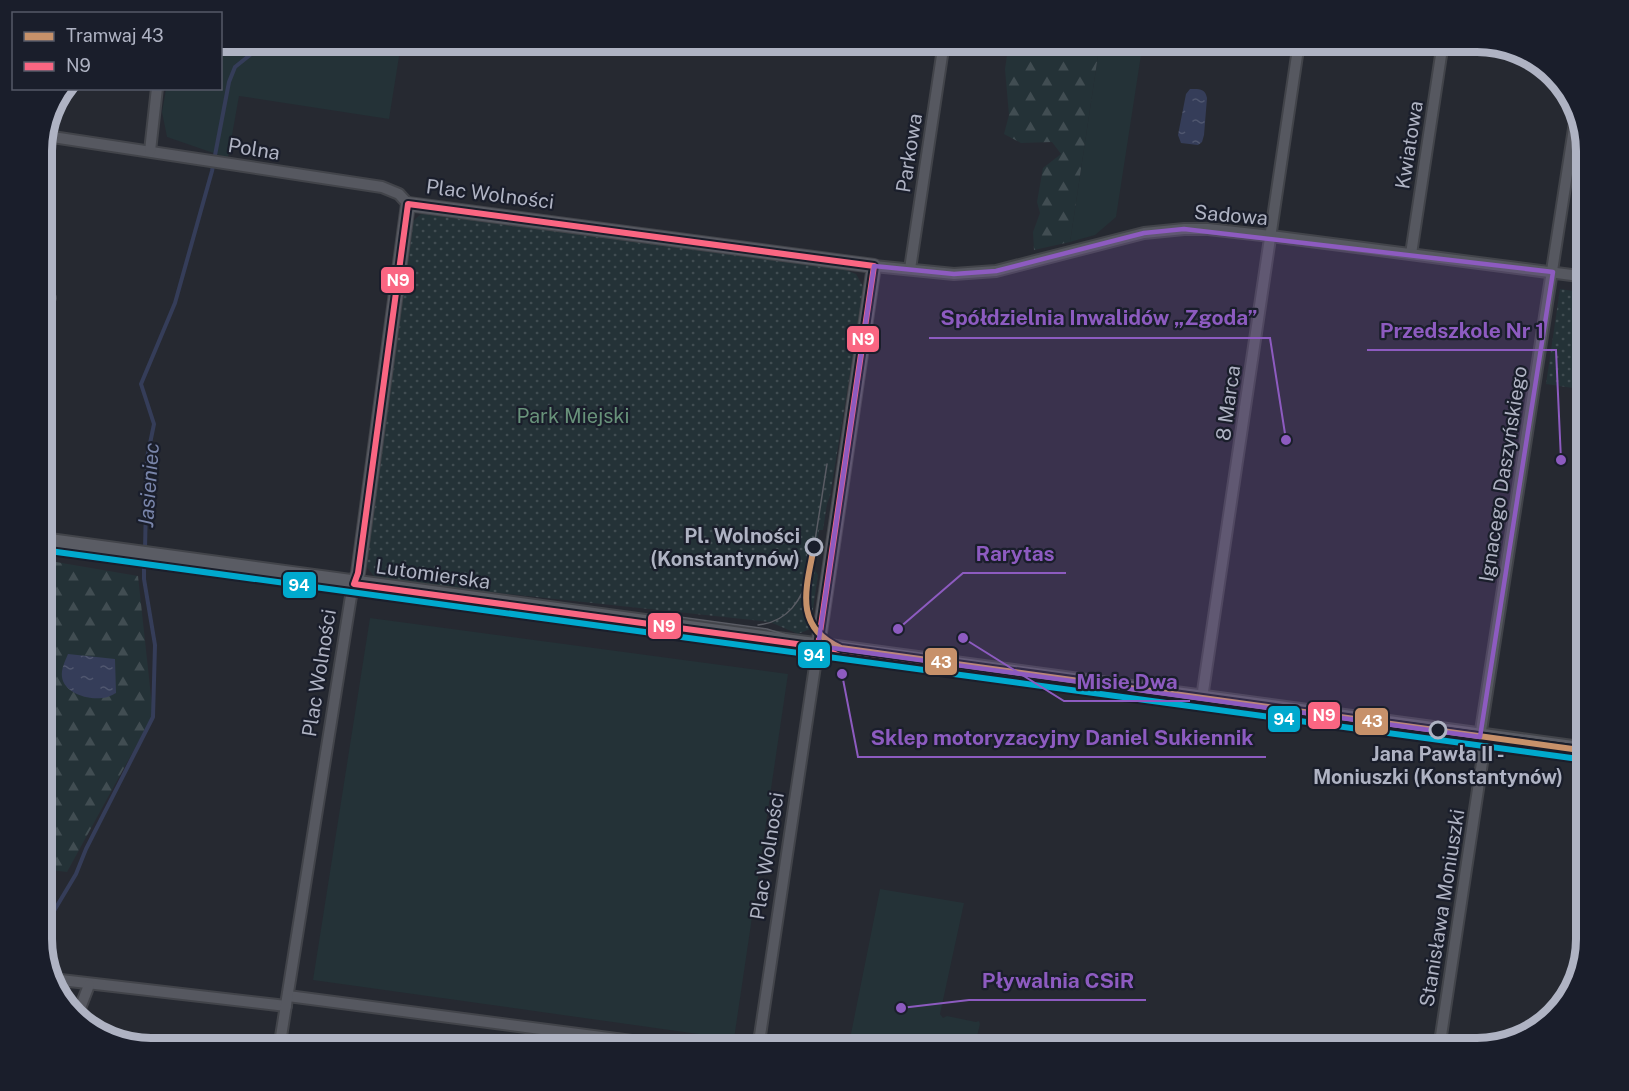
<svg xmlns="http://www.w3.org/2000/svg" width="1629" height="1091" viewBox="0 0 1629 1091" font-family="'Public Sans',sans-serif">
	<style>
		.grass { fill: #243237 }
		.forest { fill: url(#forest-firs) }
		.park { fill: url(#park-dots) }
		.water { fill: url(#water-ripples) }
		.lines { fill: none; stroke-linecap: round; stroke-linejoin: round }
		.stream { stroke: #353d59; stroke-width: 4 }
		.minor-casing { stroke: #42444a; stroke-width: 14 }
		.tertiary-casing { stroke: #42444a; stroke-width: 16 }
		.secondary-casing { stroke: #42444a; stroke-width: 20 }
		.minor { stroke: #565860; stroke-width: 10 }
		.tertiary { stroke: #565860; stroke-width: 14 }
		.secondary { stroke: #5a5c64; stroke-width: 16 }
		.tram { stroke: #5a5c64; stroke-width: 1.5 }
		.bus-1-casing { stroke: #1a1e2b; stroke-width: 10 }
		.bus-2-casing { stroke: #1a1e2b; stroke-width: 10 }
		.bus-1 { stroke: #fa6682; stroke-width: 6 }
		.bus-2 { stroke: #00a9ce; stroke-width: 6 }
		.tram-1-casing { stroke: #1a1e2b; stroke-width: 10 }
		.tram-1 { stroke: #c7916a; stroke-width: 6 }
		.marked { fill: #8d5bc0; fill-opacity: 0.2; stroke: #8d5bc0; stroke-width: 4.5; stroke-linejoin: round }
		.stop-dot { fill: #1a1e2b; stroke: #afb3c3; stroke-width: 3 }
		.labels { text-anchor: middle; stroke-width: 4.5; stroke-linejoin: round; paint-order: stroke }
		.street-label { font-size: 20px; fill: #afb3c3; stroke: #1a1e2b }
		.park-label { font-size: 20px; fill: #68927a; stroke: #1a1e2b }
		.stop-label { font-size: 20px; font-weight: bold; fill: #afb3c3; stroke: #1a1e2b; text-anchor: end }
		.water-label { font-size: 21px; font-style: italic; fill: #7985aa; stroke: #1a1e2b }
		.rim { fill: none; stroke: #afb3c3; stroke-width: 8 }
		.leader { fill: none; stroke: #8d5bc0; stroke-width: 2 }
		.callout-dot { fill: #8d5bc0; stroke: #1a1e2b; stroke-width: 2 }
		.callout-label { font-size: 21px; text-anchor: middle; font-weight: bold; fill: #8d5bc0; stroke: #1a1e2b; stroke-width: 4.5; stroke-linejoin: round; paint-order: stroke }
		.line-badge { stroke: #1a1e2b; stroke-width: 2 }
		.badge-label { font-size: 16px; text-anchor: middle; font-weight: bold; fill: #fff }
	</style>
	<defs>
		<pattern id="forest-firs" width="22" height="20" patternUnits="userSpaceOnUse" patternTransform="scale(1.5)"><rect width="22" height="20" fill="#243237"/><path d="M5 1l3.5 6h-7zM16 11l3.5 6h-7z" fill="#414d52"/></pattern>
		<pattern id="park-dots" width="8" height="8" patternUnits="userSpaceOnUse" patternTransform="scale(1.5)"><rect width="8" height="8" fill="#243237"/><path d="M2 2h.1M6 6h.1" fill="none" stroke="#414d52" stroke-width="1.8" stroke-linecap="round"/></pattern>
		<pattern id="water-ripples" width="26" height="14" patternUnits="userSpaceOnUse" patternTransform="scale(1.5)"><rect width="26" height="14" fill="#353d59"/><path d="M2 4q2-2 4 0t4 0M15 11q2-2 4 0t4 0" fill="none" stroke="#50576f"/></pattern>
	</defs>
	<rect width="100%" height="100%" fill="#262931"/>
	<!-- grass -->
	<g class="grass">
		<path d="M 221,42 L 399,42 L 401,44 L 389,119 L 239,96 L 228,158 L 167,137 L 162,112 L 166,89 L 220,88 Z"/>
		<path d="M 1100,42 L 1143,42 L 1116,217 L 1095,235 L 1070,242 Z"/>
		<path d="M 370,618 L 788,674 L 734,1039 L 313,980 Z"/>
		<path d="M 880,889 L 964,903 L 940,1014 L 943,1018 L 947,1016 L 976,1022 L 979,1021 L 980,1024 L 975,1045 L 970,1044 L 968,1049 L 848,1049 Z"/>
	</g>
	<!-- forest -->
	<g class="forest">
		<path d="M 399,42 L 466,42 L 449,52 L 401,44 Z"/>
		<path d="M 1009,42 L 1100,42 L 1070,242 L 1034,250 L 1033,232 L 1040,213 L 1037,202 L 1043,168 L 1061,154 L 1052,142 L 1021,143 L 1004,134 L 1009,115 L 1005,69 Z"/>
		<path d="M 56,562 L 138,576 L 153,715 L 67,872 L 42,869 L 42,648 Z"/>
	</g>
	<!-- park -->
	<g class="park">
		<path d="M 432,212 L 841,268 L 856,274 L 864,288 L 830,496 L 827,504 L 823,530 L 819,530 L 813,567 L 818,575 L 810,629 L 798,634 L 770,622 L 377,580 L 365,565 L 412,222 L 421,214 Z"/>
		<path d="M 1560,289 L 1587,293 L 1587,390 L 1546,384 Z"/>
	</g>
	<!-- water -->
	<g class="water">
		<path d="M 1190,89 C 1199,89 1205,88 1207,98 L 1204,135 L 1202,142 L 1198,145 L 1181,143 L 1178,135 L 1186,94 Z"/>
		<path d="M 68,654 L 115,659 L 116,693 C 112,695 107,698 102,698 C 88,700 64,693 62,677 C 61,669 65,661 68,654 Z"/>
	</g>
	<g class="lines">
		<!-- stream -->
		<g class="stream">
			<path d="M 145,550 L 147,458 L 154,424 L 141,384 L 175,303 L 212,171 L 229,82 L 235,67 L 266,42"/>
			<path d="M 42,931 L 76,874 L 86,849 L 153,717 L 155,645 L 144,579 L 144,560"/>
		</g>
		<defs>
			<g id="minor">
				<path d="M 46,136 L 382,187 L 399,194 L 408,204"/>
				<path d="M 150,151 L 157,88"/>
				<path d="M 1411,254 L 1443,42"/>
				<path d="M 874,266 L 954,274 L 996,271 L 1144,233 L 1184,229 L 1208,229 L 1271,236 L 1587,277"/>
				<path d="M 910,269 L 944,42"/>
				<path d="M 42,297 L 50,298"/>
				<path d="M 1202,698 L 1299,42"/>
				<path d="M 52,979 L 286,1006"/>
				<path d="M 288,996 L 693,1049"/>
				<path d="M 77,1016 L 89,985"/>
				<path d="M 279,1049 L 351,596 L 354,584"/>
				<path d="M 758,1049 L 818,646"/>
				<path d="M 1439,1049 L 1483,756 L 1480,737 L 1577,109"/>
			</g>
			<path id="tertiary" d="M 354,584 L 358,573 L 408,204 L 874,266 L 818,646"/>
			<path id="secondary" d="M 42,541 L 1587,751"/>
		</defs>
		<!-- minor casing -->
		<use href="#minor" class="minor-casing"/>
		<!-- tertiary casing -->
		<use href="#tertiary" class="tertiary-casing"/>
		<!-- secondary casing -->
		<use href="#secondary" class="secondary-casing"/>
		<!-- minor -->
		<use href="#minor" class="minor"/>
		<!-- tertiary -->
		<use href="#tertiary" class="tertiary"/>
		<!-- secondary -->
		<use href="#secondary" class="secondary"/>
		<!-- tram -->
		<g class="tram">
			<path d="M 814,547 L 827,464"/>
			<path d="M 665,615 L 767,629 L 825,647 L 847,650"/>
			<path d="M 758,625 C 788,622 802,600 810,572"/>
		</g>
		<defs>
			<path id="bus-1" d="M 818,646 L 874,266 L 408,204 L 358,573 L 354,584 L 1587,751"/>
			<path id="bus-2" d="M 42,550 L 1586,760"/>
		</defs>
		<!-- bus-1 casing -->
		<use href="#bus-1" class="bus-1-casing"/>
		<!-- bus-2 casing -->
		<use href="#bus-2" class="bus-2-casing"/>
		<!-- bus-1 -->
		<use href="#bus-1" class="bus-1"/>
		<!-- bus-2 -->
		<use href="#bus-2" class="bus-2"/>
		<defs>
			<path id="tram-1" d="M 814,547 C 806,589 793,627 841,648 L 1587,751"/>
		</defs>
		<!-- tram-1 casing -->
		<use href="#tram-1" class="tram-1-casing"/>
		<!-- tram-1 -->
		<use href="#tram-1" class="tram-1"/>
	</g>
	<!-- marked area -->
	<path class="marked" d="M 1184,229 L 1553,272 L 1480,737 L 818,646 L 874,266 L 954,274 L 996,271 L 1144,233 Z"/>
	<!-- markers -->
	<g class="stop-dot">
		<circle cx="814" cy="547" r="8"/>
		<circle cx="1438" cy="730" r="8"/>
	</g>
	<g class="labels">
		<!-- street labels -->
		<g class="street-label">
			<text transform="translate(1409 145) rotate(-81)" y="7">Kwiatowa</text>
			<text transform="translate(254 149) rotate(9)" y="7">Polna</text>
			<text transform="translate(909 153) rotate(-81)" y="7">Parkowa</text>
			<text transform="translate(490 194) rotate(7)" y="7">Plac Wolności</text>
			<text transform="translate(1231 215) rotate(5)" y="7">Sadowa</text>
			<text transform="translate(1228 403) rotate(-82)" y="7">8 Marca</text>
			<text transform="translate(1503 474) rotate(-81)" y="7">Ignacego Daszyńskiego</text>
			<text transform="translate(433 574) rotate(8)" y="7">Lutomierska</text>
			<text transform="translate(319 673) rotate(-81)" y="7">Plac Wolności</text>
			<text transform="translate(767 856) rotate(-81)" y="7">Plac Wolności</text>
			<text transform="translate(1442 908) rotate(-81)" y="7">Stanisława Moniuszki</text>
		</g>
		<!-- park labels -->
		<g class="park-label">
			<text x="573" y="423">Park Miejski</text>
		</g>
		<!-- stop labels -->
		<g class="stop-label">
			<text x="800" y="543">Pl. Wolności<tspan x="800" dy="23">(Konstantynów)</tspan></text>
			<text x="1438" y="761" text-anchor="middle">Jana Pawła II -<tspan x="1438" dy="23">Moniuszki (Konstantynów)</tspan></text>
		</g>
		<!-- water labels -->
		<g class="water-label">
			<text transform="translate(149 485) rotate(-86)" y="7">Jasieniec</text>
		</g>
	</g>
	<!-- crop -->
	<path d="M0 0H1629V1091H0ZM151 52H1477A99 99 0 0 1 1576 151V939A99 99 0 0 1 1477 1038H151A99 99 0 0 1 52 939V151A99 99 0 0 1 151 52Z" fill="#1a1e2b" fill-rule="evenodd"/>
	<path class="rim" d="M151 52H1477A99 99 0 0 1 1576 151V939A99 99 0 0 1 1477 1038H151A99 99 0 0 1 52 939V151A99 99 0 0 1 151 52Z"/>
	<!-- callouts -->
	<path class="leader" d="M1286 440L1270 338H929M1561 460L1556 350H1367M898 629L963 573H1066M963 638L1064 701H1190M842 674L858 757H1266M901 1008L969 1000H1146"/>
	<g class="callout-dot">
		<circle cx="1286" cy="440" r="6"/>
		<circle cx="1561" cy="460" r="6"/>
		<circle cx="898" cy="629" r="6"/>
		<circle cx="963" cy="638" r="6"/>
		<circle cx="842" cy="674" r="6"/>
		<circle cx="901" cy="1008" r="6"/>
	</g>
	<g class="callout-label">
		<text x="1099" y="325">Spółdzielnia Inwalidów „Zgoda”</text>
		<text x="1462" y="338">Przedszkole Nr 1</text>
		<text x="1015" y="561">Rarytas</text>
		<text x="1127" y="689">Misie Dwa</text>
		<text x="1062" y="745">Sklep motoryzacyjny Daniel Sukiennik</text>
		<text x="1058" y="988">Pływalnia CSiR</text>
	</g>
	<g class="line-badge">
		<rect x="380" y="266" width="35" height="28" rx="6" fill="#fa6682"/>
		<rect x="846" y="325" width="34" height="28" rx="6" fill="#fa6682"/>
		<rect x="282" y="571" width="35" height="28" rx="6" fill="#00a9ce"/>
		<rect x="647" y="612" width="35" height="28" rx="6" fill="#fa6682"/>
		<rect x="797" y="641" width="34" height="28" rx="6" fill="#00a9ce"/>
		<rect x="924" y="647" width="34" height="29" rx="6" fill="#c7916a"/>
		<rect x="1307" y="701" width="34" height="29" rx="6" fill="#fa6682"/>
		<rect x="1267" y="705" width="34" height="28" rx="6" fill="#00a9ce"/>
		<rect x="1354" y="707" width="35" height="29" rx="6" fill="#c7916a"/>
	</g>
	<g class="badge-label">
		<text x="398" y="286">N9</text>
		<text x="863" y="345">N9</text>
		<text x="299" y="591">94</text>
		<text x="664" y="632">N9</text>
		<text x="814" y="661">94</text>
		<text x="941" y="668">43</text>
		<text x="1324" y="721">N9</text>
		<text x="1284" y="725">94</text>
		<text x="1372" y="727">43</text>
	</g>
	<!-- legend -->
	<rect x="12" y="12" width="210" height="78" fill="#1a1e2b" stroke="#565a68" stroke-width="1.5"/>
	<rect x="24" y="32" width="30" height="9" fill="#c7916a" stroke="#565a68" stroke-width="1.5"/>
	<text x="66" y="42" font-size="18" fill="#afb3c3">Tramwaj 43</text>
	<rect x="24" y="62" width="30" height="9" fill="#fa6682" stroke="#565a68" stroke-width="1.5"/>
	<text x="66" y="72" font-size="18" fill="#afb3c3">N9</text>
</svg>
